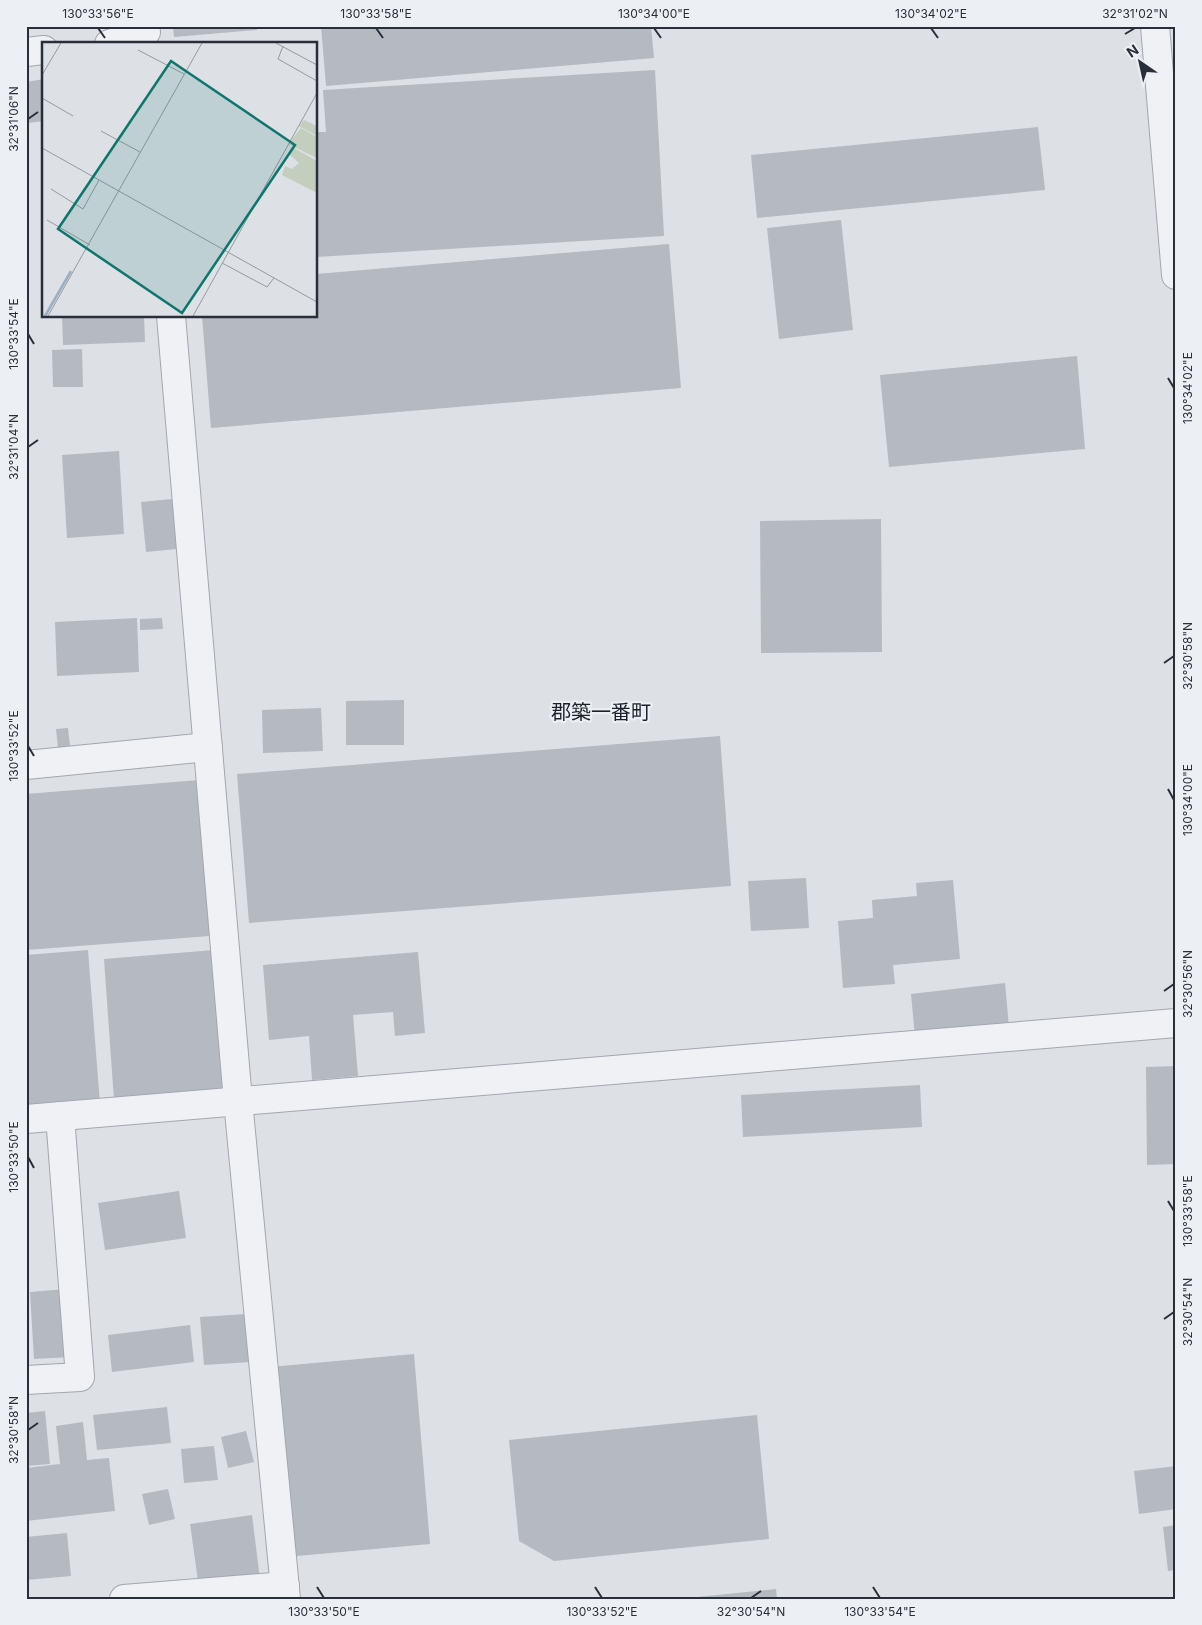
<svg xmlns="http://www.w3.org/2000/svg" width="1202" height="1625" viewBox="0 0 1202 1625" font-family="Inter,'Noto Sans JP',sans-serif">
	<style>
		.building { fill: #b5bac1 }
		.lines { fill: none; stroke-linecap: round; stroke-linejoin: round }
		.minor-casing { stroke: #a3a7ae; stroke-width: 30 }
		.minor { stroke: #eff1f4; stroke-width: 28 }
		.ticks { fill: none; stroke: #282f3a; stroke-width: 2 }
		.labels { text-anchor: middle; stroke-width: 4.5; stroke-linejoin: round; paint-order: stroke }
		.quarter-label { font-size: 20px; fill: #1b202a; stroke: #eceff3 }
		.inset-river { fill: none; stroke: #9cafc1; stroke-width: 2.5 }
		.inset-road { fill: none; stroke: #9599a1; stroke-width: 1 }
		.view { fill: #0f766e; fill-opacity: 0.15; stroke: #0f766e; stroke-width: 2.5 }
		.inset-edge { fill: none; stroke: #282f3a; stroke-width: 2.5 }
		.neatline { fill: none; stroke: #282f3a; stroke-width: 2 }
		.ticks-label { font-size: 12px; text-anchor: middle; fill: #282f3a }
	</style>
	<rect width="100%" height="100%" fill="#dde0e5"/>
	<!-- building -->
	<g class="building">
		<path d="M 173,26 L 257,26 L 257,30 L 174,37 Z"/>
		<path d="M 321,26 L 651,26 L 654,58 L 326,86 Z"/>
		<path d="M 655,70 L 664,236 L 316,257 L 316,132 L 326,132 L 323,90 Z"/>
		<path d="M 44,79 L 44,121 L 28,123 L 26,110 L 26,82 Z"/>
		<path d="M 1038,127 L 1045,190 L 757,218 L 751,155 Z"/>
		<path d="M 841,220 L 853,330 L 779,339 L 767,228 Z"/>
		<path d="M 669,244 L 681,388 L 211,428 L 202,316 L 316,316 L 316,274 Z"/>
		<path d="M 62,316 L 144,316 L 145,342 L 63,345 Z"/>
		<path d="M 82,349 L 83,387 L 53,387 L 52,350 Z"/>
		<path d="M 1077,356 L 1085,449 L 889,467 L 880,375 Z"/>
		<path d="M 119,451 L 124,534 L 67,538 L 62,455 Z"/>
		<path d="M 172,499 L 177,549 L 146,552 L 141,502 Z"/>
		<path d="M 881,519 L 882,652 L 761,653 L 760,521 Z"/>
		<path d="M 137,618 L 139,672 L 57,676 L 55,622 Z"/>
		<path d="M 162,618 L 163,629 L 140,630 L 140,619 Z"/>
		<path d="M 404,700 L 404,745 L 346,745 L 346,701 Z"/>
		<path d="M 321,708 L 323,751 L 263,753 L 262,710 Z"/>
		<path d="M 68,728 L 71,755 L 59,757 L 56,729 Z"/>
		<path d="M 720,736 L 731,886 L 249,923 L 237,774 Z"/>
		<path d="M 199,780 L 210,936 L 26,950 L 26,794 Z"/>
		<path d="M 806,878 L 809,928 L 751,931 L 748,881 Z"/>
		<path d="M 953,880 L 960,959 L 893,965 L 895,984 L 843,988 L 838,921 L 873,918 L 872,900 L 917,896 L 916,883 Z"/>
		<path d="M 88,950 L 100,1104 L 26,1110 L 26,955 Z"/>
		<path d="M 214,950 L 224,1091 L 114,1100 L 104,959 Z"/>
		<path d="M 418,952 L 425,1033 L 395,1036 L 393,1012 L 353,1015 L 358,1076 L 312,1080 L 309,1036 L 269,1040 L 263,965 Z"/>
		<path d="M 1005,983 L 1009,1027 L 915,1037 L 911,994 Z"/>
		<path d="M 1176,1066 L 1176,1164 L 1147,1165 L 1146,1067 Z"/>
		<path d="M 920,1085 L 922,1127 L 743,1137 L 741,1095 Z"/>
		<path d="M 179,1191 L 186,1238 L 105,1250 L 98,1203 Z"/>
		<path d="M 66,1289 L 71,1357 L 34,1359 L 30,1292 Z"/>
		<path d="M 246,1314 L 250,1362 L 204,1365 L 200,1317 Z"/>
		<path d="M 190,1325 L 194,1362 L 112,1372 L 108,1335 Z"/>
		<path d="M 414,1354 L 430,1544 L 286,1557 L 270,1367 Z"/>
		<path d="M 167,1407 L 171,1443 L 97,1450 L 93,1415 Z"/>
		<path d="M 45,1411 L 50,1464 L 26,1466 L 26,1413 Z"/>
		<path d="M 757,1415 L 769,1539 L 554,1561 L 519,1541 L 509,1440 Z"/>
		<path d="M 83,1422 L 87,1460 L 109,1458 L 115,1511 L 26,1521 L 26,1468 L 60,1464 L 56,1426 Z"/>
		<path d="M 246,1431 L 254,1462 L 228,1468 L 221,1437 Z"/>
		<path d="M 214,1446 L 218,1480 L 184,1483 L 181,1449 Z"/>
		<path d="M 1176,1466 L 1176,1509 L 1139,1514 L 1134,1471 Z"/>
		<path d="M 168,1489 L 175,1519 L 149,1525 L 142,1494 Z"/>
		<path d="M 252,1515 L 260,1579 L 199,1588 L 190,1524 Z"/>
		<path d="M 1176,1525 L 1176,1570 L 1168,1571 L 1163,1527 Z"/>
		<path d="M 67,1533 L 71,1576 L 26,1580 L 26,1537 Z"/>
		<path d="M 776,1589 L 777,1599 L 697,1599 L 697,1597 Z"/>
	</g>
	<g class="lines">
		<defs>
			<g id="minor">
				<path d="M 1155,26 L 1176,275"/>
				<path d="M 109,44 L 146,32"/>
				<path d="M 26,52 L 44,50"/>
				<path d="M 171,316 L 238,1101 L 286,1599"/>
				<path d="M 26,765 L 208,747"/>
				<path d="M 26,1119 L 1176,1023"/>
				<path d="M 26,1380 L 80,1377 L 60,1116"/>
				<path d="M 124,1599 L 285,1586"/>
			</g>
		</defs>
		<!-- minor casing -->
		<use href="#minor" class="minor-casing"/>
		<!-- minor -->
		<use href="#minor" class="minor"/>
	</g>
	<!-- ticks -->
	<path class="ticks" d="M 98,28 L 105,38M 376,28 L 383,38M 654,28 L 661,38M 931,28 L 938,38M 1125,34 L 1135,28M 28,119 L 38,112M 28,334 L 34,344M 1168,378 L 1174,388M 28,447 L 38,440M 1164,663 L 1174,656M 28,746 L 34,756M 1168,789 L 1174,800M 1164,991 L 1174,984M 28,1157 L 34,1168M 1168,1201 L 1174,1211M 1164,1319 L 1174,1312M 28,1430 L 38,1423M 317,1587 L 324,1598M 595,1587 L 602,1598M 873,1587 L 880,1598M 751,1598 L 761,1591"/>
	<g class="labels">
		<!-- quarter labels -->
		<g class="quarter-label">
			<text x="601" y="719">郡築一番町</text>
		</g>
	</g>
	<!-- overview -->
	<g transform="translate(42 42)">
		<rect width="275" height="275" fill="#dde0e5"/>
		<path d="M 262,78 L 275,84 L 275,94 L 257,84 ZM 259,86 L 275,95 L 275,116 L 246,102 ZM 252,106 L 275,119 L 275,151 L 240,133 L 243,124 L 250,127 L 257,121 L 247,112 Z" fill="#c3cebf"/>
		<path class="inset-river" d="M 3,274 L 29,229"/>
		<path class="inset-road" d="M 234,1 L 275,23M 241,4 L 236,17 L 275,39M 96,8 L 142,32M 0,33 L 19,1M 0,56 L 31,74M 59,89 L 98,110M 0,106 L 275,260M 9,147 L 41,167 L 57,138M 5,178 L 48,203M 180,221 L 225,245 L 232,236M 6,274 L 160,1M 151,274 L 275,51"/>
		<path class="view" d="M 129,19 L 253,103 L 140,271 L 16,187 Z"/>
		<rect width="275" height="275" class="inset-edge"/>
	</g>
	<!-- border -->
	<rect width="1202" height="1625" fill="none" stroke="#eceff3" stroke-width="55"/>
	<!-- north arrow -->
	<g transform="translate(1140 62) rotate(326)" stroke="#eceff3" stroke-width="4" paint-order="stroke">
	<path d="M0-4L9 19L0 12L-9 19Z" fill="#282f3a"/>
	<text y="-8" font-size="14" font-weight="bold" text-anchor="middle" fill="#282f3a">N</text>
	</g>
	<rect x="28" y="28" width="1146" height="1570" class="neatline"/>
	<g class="ticks-label">
		<text x="98" y="18">130°33'56"E</text>
		<text x="376" y="18">130°33'58"E</text>
		<text x="654" y="18">130°34'00"E</text>
		<text x="931" y="18">130°34'02"E</text>
		<text x="1135" y="18">32°31'02"N</text>
		<text transform="translate(14 119) rotate(-90)" y="4">32°31'06"N</text>
		<text transform="translate(14 334) rotate(-90)" y="4">130°33'54"E</text>
		<text transform="translate(1188 388) rotate(-90)" y="4">130°34'02"E</text>
		<text transform="translate(14 447) rotate(-90)" y="4">32°31'04"N</text>
		<text transform="translate(1188 656) rotate(-90)" y="4">32°30'58"N</text>
		<text transform="translate(14 746) rotate(-90)" y="4">130°33'52"E</text>
		<text transform="translate(1188 800) rotate(-90)" y="4">130°34'00"E</text>
		<text transform="translate(1188 984) rotate(-90)" y="4">32°30'56"N</text>
		<text transform="translate(14 1157) rotate(-90)" y="4">130°33'50"E</text>
		<text transform="translate(1188 1211) rotate(-90)" y="4">130°33'58"E</text>
		<text transform="translate(1188 1312) rotate(-90)" y="4">32°30'54"N</text>
		<text transform="translate(14 1430) rotate(-90)" y="4">32°30'58"N</text>
		<text x="324" y="1616">130°33'50"E</text>
		<text x="602" y="1616">130°33'52"E</text>
		<text x="751" y="1616">32°30'54"N</text>
		<text x="880" y="1616">130°33'54"E</text>
	</g>
</svg>
